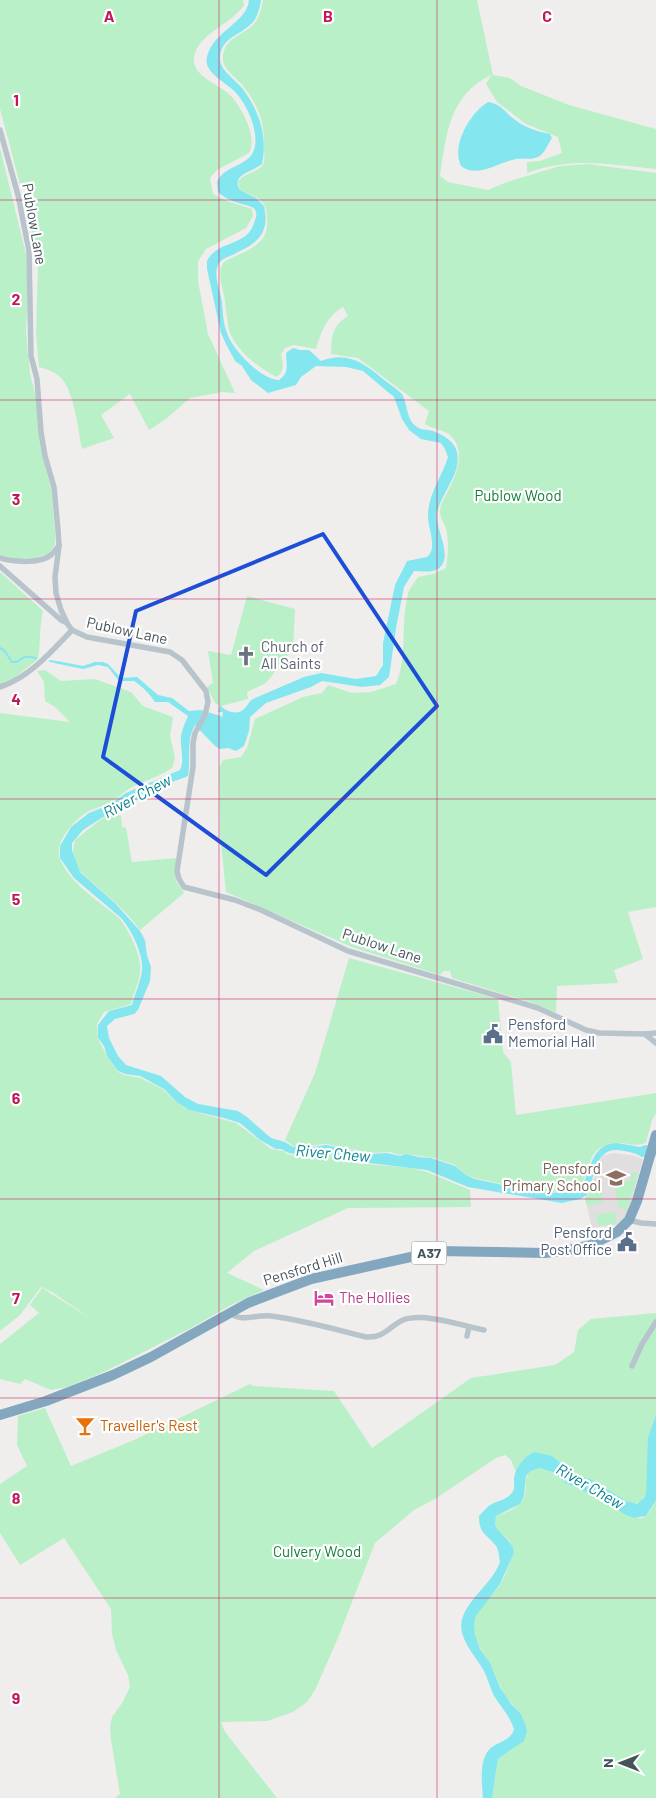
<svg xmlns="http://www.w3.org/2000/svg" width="656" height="1798" viewBox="0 0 656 1798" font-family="Barlow,sans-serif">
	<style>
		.education { fill: #e1dedf }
		.green { fill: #b9f0c7 }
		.water { fill: #84e7ef }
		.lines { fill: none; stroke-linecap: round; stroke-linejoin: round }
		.stream { stroke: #84e7ef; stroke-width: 2 }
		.street { stroke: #b8c4cb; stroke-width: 5.5 }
		.highway { stroke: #82a7bf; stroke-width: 10 }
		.marked { fill: none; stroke: #1d4ed8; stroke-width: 4; stroke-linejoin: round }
		.grid { fill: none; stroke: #c2185b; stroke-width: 1; stroke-opacity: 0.55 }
		.labels { text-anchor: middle; stroke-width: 4.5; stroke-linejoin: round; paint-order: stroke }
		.shield { fill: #fff; stroke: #7d878c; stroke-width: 1 }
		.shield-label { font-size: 14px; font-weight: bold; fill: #45535b }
		.street-label { font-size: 15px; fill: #45535b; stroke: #fff }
		.park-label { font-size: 15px; fill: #137f3b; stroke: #fff }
		.worship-label { font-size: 15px; fill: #5b616d; stroke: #fff; text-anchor: start }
		.service-label { font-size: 15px; fill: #4e5e75; stroke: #fff; text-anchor: start }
		.education-label { font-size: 15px; fill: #785e54; stroke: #fff; text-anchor: end }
		.hotel-label { font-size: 15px; fill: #b23c85; stroke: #fff; text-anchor: start }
		.food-label { font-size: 15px; fill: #c56008; stroke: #fff; text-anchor: start }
		.water-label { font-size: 16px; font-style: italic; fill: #08838e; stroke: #fff }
		.grid-label { font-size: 16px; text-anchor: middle; font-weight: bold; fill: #c2185b; stroke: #fff; stroke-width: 4.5; stroke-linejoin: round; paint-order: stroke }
	</style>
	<rect width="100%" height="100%" fill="#f0eded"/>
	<!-- education -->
	<path class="education" d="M 614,1153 L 631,1155 L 643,1159 L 631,1202 L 626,1215 L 617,1225 L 592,1228 L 585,1198 L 589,1194 L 599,1162 L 604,1155 Z"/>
	<!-- green -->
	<g class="green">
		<path d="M 0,0 L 243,0 L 244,5 C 232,24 203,31 195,53 C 187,76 221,84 232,97 C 242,109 258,137 249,153 L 217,170 L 210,178 L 213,194 L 227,201 L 252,209 L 253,216 L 246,228 L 206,249 L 198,261 L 198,281 L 208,334 L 235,393 L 222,392 L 190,398 L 166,419 L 149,430 L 130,394 L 101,415 L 114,438 L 82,449 C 78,430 74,389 60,377 C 54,371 46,369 39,367 L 36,334 L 38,264 L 26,201 L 31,194 L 20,184 L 0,109 Z"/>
		<path d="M 263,0 L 477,0 L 493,75 L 510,78 L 521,86 L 569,105 L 656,129 L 656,169 C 610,165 572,156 527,173 L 527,162 L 540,161 L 562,153 L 558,137 L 526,124 L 497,102 L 486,84 L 491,75 C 449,95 446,135 440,176 L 448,182 L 488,190 L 507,182 L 560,166 L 588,164 L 656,173 L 656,907 L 628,912 L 643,959 L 614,970 L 618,983 L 557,986 L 556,1013 L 536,1004 L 452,978 L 450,971 L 444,971 L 440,975 L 352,947 L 226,892 L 220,834 L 219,768 L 223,760 L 241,757 L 247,748 L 255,719 L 303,697 L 322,693 L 328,685 L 352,693 L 371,692 L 396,684 C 408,657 400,624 408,594 C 409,589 414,583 418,577 L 433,574 L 446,568 C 448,556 449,541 446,529 C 444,522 440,518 440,511 C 440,503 446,496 449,489 C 457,473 466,450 450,435 C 445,430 432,429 425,424 L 429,411 L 358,358 L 331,354 C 332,336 331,327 348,316 L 343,307 C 327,316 321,332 316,349 L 294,345 L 285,348 L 281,354 C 283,363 285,371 277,377 C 260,369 237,351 230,333 C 227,324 226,306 224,295 C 222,287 218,274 222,265 C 224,261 229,259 234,257 C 254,247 269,243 267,217 C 267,199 254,196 240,190 L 238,182 C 243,172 261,173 264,162 C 265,157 264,151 264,146 C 265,123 258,105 243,86 C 236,77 221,69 223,56 C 225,37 242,36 253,25 C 259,19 262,8 263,0 Z"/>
		<path d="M 0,148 L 26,254 L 28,292 L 26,332 L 30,374 L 37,401 L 42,454 L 51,488 L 55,533 L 55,545 L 48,554 L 34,558 L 18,559 L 0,555 Z"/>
		<path d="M 0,572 L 43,611 C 39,627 41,643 38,659 L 14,678 L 0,685 Z"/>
		<path d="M 247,596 L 295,609 L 293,649 L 266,683 L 247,692 L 248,699 L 221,706 L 215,703 L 207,687 L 213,683 L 208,651 L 231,655 Z"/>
		<path d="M 45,670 L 61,681 L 95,679 L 131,692 L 143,706 L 173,717 L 170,736 L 175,758 L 172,768 C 160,776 147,780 134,786 C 125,790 118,799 109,803 C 102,807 94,808 87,812 C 75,820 53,842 60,859 C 70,884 99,901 119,918 C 129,930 143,958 140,973 C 139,983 133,994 131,1004 L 104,1012 L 97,1024 L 98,1039 L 107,1056 L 118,1072 L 124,1075 L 140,1078 L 161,1088 L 183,1107 L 189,1110 L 236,1123 L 271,1149 L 284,1151 L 287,1154 L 300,1157 L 330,1155 L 354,1163 L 412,1168 L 427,1172 L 470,1190 L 471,1207 L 348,1208 L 254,1251 L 227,1273 L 264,1290 L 231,1305 L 191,1328 L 106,1371 L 67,1387 L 51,1390 L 25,1379 L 20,1384 L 0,1379 L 0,1344 L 39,1313 L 30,1305 L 42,1288 L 93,1320 L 52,1292 L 41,1287 L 20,1315 L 0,1331 L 0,713 L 70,722 L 55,707 L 45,701 L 44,682 L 37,671 Z"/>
		<path d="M 116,813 L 121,816 L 122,827 L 126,828 L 132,862 L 176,858 L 176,881 L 184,893 L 140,930 C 124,907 101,891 81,872 L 77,867 L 73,850 L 75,840 L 104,817 Z"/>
		<path d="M 349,958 L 498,999 L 503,1052 L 511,1062 L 516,1115 L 656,1093 L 656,1113 L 652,1120 L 646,1143 C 628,1149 619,1136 600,1148 C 584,1158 590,1187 571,1192 L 532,1191 L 475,1178 L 466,1175 L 455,1165 L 434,1158 L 407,1154 L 399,1155 L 390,1152 L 370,1153 L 326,1144 L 297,1147 L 293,1146 L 285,1140 L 315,1073 Z"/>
		<path d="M 639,1172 L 626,1211 L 618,1206 L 614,1182 L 631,1181 L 631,1173 Z"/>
		<path d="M 600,1181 L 603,1202 L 587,1206 L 585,1198 L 589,1194 L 594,1182 Z"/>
		<path d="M 615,1212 L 616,1224 L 598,1226 L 596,1215 Z"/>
		<path d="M 656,1313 L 656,1414 L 652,1425 L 647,1490 C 645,1497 642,1502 635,1504 C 620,1501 608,1488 594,1481 C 588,1478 581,1478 575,1475 C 559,1464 557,1456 535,1452 L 521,1463 L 516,1472 L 511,1460 L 505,1455 L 496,1458 L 435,1499 L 414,1510 L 375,1543 L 338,1638 L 315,1690 L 307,1702 L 293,1712 L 267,1721 L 221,1722 L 225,1732 L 277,1798 L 115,1798 L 120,1794 L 111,1740 L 110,1727 L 112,1717 L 122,1703 L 130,1687 L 128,1675 L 116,1650 L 112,1634 L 111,1609 L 64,1538 L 20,1565 L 0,1533 L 0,1484 L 27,1466 L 17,1445 L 18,1416 L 45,1408 L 71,1466 L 134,1440 L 250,1384 L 253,1386 L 334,1391 L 372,1448 L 471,1378 L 555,1365 L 574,1352 L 578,1330 L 591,1319 Z"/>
		<path d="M 536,1468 C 565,1470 624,1522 642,1518 C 650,1516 652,1505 656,1500 L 656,1798 L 492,1798 L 498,1759 L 516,1747 L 527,1731 C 525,1718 518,1712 510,1702 C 502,1692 498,1680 492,1668 C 485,1653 469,1638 475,1619 C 479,1606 492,1596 500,1585 C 506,1575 509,1563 514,1553 L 510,1541 L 499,1532 L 495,1525 L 496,1516 C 506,1512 518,1509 523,1499 C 530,1487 519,1477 536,1468 Z"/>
	</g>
	<!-- water -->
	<g class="water">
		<path d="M 249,0 L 261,0 C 260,8 257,19 251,24 C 239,36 222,37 220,57 C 219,70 235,79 242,88 C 259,110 268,136 262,164 C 253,172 230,174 240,190 L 256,198 L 264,206 C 271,236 254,245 230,256 C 225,258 220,260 218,265 C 213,277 221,291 222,303 C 223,313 223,323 227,333 C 232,349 261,380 279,380 C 290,373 286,364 286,353 L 293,348 L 300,350 L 309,350 L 321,361 C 347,351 363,362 383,379 C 389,384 396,388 402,394 C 408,405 406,420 417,427 C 421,430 424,429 428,430 C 437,431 453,440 456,449 C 464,472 441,492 437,513 C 435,528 451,552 442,565 C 436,574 424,571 414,571 L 404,587 L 396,628 L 389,677 L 380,685 L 362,687 L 322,681 L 311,687 L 266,703 L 250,717 L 249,731 L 244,746 L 236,751 L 228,748 L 220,749 L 215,746 L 195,725 C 186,740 191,759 188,776 L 178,780 L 158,785 L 153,790 L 125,805 L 114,813 L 103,817 L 83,830 L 72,843 L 72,850 L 80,872 L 116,904 L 140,931 L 145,940 L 147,955 L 151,967 L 150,981 L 138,1010 L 134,1014 L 115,1019 L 107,1026 L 109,1038 L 118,1056 L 126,1065 L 161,1076 L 185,1097 L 198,1104 L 238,1111 L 247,1117 L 271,1138 L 285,1142 L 293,1147 L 305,1148 L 326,1145 L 370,1154 L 387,1153 L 400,1156 L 406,1154 L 419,1157 L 431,1158 L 455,1166 L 466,1175 L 475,1179 L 535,1192 L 572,1193 L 579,1192 C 590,1176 590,1142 617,1143 C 625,1144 633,1146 640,1147 L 645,1145 L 656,1147 L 656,1156 L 642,1157 C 636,1153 630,1152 624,1151 C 595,1144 596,1174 587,1195 L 580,1199 L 562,1203 L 468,1187 L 427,1170 L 353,1161 L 344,1157 L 329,1154 L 300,1155 L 289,1153 L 281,1149 L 276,1149 L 260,1140 L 240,1123 L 224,1118 L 189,1110 L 178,1103 L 164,1089 L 140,1076 L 125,1074 L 118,1071 L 107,1056 L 104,1046 L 98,1038 L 98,1025 L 109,1011 L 132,1005 C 135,994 140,983 142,971 C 144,955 131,928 120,917 L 74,878 L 60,858 L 60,846 L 71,827 L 89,813 L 109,805 L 126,793 L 180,770 C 185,759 180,748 181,736 C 182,729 185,723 188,716 L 168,702 L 155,702 C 149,693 143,687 134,681 L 119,681 L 108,667 L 98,665 L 83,669 L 54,663 L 57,661 L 83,666 L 95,662 L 103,662 L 108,664 L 121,678 L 137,677 L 158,695 L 172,698 L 189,711 L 201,710 L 221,716 L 222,718 L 223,712 L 218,712 L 220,705 C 226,712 238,716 245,708 C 249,704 248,702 253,699 L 304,677 L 321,673 L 356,679 L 376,676 L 383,665 L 383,643 L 395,585 L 407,561 L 427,557 C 438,548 428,529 428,516 C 428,494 442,477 448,457 L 445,449 L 441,443 L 421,439 L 409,430 L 402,419 L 394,397 L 363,371 L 346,367 L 316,366 L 301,377 L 296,385 L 268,393 L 251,380 L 242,366 L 235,361 L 226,344 L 221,333 L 207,269 L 207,261 C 217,240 247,247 254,223 C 256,217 258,214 254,208 C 242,203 228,202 218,192 L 217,182 C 223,166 249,166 254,150 C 260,133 247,103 234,91 C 225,82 203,72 207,57 C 213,31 247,23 249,0 Z"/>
		<path d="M 488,102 C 502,104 504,112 514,119 C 523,127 539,132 550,134 L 552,138 C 549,142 546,150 542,154 C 535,161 525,158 516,159 C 499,162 477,179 461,166 C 451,145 470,113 488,102 Z"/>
		<path d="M 656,1414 L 656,1500 L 646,1516 L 634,1518 L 626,1515 L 597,1497 L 566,1483 L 552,1472 L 539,1468 L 531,1471 L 526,1476 L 524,1496 L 520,1504 L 496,1516 L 495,1525 C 500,1536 513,1540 514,1553 L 500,1584 L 476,1616 L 474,1624 L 475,1635 L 480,1649 L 490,1663 L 500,1687 L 511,1704 L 521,1714 L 526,1726 L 527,1731 L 524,1741 L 498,1759 L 492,1798 L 483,1798 C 482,1784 479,1763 488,1751 C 496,1741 511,1742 514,1729 C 510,1716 501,1707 494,1696 C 490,1688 488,1679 484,1671 C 476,1656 457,1638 462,1619 C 469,1597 492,1584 500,1562 C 499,1557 499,1550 496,1546 C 488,1534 479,1536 479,1516 C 482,1513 486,1508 490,1505 C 498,1500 508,1500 513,1491 C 515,1487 514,1483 514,1479 C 515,1468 524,1456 535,1452 L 552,1456 L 574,1474 L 592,1480 L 626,1501 L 637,1504 L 644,1498 L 646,1493 L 648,1438 Z"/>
	</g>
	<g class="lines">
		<!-- stream -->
		<g class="stream">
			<path d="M 0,648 L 4,650 L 12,662 L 17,662 C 23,656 28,656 36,658"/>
			<path d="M 50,661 L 56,662"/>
		</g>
		<!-- street -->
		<g class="street">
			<path d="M 0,130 L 18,195 L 29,251 L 31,356 L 37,379 L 41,432 L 45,456 L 54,487 L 58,530 L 59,546 L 55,577 L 56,593 L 61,610 L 67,623 L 72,630 L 87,637 L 170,652 L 182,660 L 206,691 L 208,702 L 205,715 L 195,733 L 193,743 L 193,767 L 177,871 L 179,879 L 184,887 L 235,900 L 261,910 L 348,951 L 538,1008 L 586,1030 L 599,1033 L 645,1034 L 656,1043"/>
			<path d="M 0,558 C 13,562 40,564 51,555 C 54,552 56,549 59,546"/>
			<path d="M 0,566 L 61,620 L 67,623"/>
			<path d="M 0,687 C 29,678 52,651 72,630"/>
			<path d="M 645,1034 L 656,1033"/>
			<path d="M 629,1220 L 641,1223 L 656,1224"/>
			<path d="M 230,1313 C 242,1323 256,1314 271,1316 C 303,1320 334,1329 366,1337 C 385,1338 388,1327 403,1320 C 424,1312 463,1326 484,1330"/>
			<path d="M 467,1336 L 469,1327"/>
			<path d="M 632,1366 L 642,1344 L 656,1322"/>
		</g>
		<!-- highway -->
		<path class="highway" d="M 0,1415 L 46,1401 L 113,1375 L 151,1357 L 248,1303 L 311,1279 L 438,1251 L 545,1253 L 569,1250 L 591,1245 L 617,1232 L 629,1220 L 637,1201 L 656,1135"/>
	</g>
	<!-- marked area -->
	<path class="marked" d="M 323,534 L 437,706 L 266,875 L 103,757 L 136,611 Z"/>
	<!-- grid -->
	<path class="grid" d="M 219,0 L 219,1798M 437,0 L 437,1798M 0,200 L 656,200M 0,400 L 656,400M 0,599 L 656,599M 0,799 L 656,799M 0,999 L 656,999M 0,1199 L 656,1199M 0,1398 L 656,1398M 0,1598 L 656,1598"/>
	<!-- icons -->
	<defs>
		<symbol id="church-bare" viewBox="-9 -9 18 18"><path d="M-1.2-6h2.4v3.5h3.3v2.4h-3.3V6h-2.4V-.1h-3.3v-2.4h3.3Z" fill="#6b7280" stroke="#fff" stroke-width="2.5" paint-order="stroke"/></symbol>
		<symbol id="civic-bare" viewBox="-9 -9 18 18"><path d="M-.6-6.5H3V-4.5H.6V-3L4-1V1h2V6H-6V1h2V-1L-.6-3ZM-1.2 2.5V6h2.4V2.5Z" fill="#5c6f8a" stroke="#fff" stroke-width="2.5" paint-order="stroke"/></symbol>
		<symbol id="school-bare" viewBox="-9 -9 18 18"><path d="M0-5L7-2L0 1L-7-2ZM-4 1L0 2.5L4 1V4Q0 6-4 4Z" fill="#8d6e63" stroke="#fff" stroke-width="2.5" paint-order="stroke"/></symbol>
		<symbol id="hotel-bare" viewBox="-9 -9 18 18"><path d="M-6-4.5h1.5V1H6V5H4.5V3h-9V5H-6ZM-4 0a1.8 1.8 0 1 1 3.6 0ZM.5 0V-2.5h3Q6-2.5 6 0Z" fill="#d1479c" stroke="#fff" stroke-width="2.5" paint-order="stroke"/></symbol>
		<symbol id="bar-bare" viewBox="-9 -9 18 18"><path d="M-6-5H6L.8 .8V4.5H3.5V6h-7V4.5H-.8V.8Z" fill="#e8710a" stroke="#fff" stroke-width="2.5" paint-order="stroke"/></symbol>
	</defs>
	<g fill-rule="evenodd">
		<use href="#church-bare" x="232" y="642" width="28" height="28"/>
		<use href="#civic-bare" x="479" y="1020" width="28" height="28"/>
		<use href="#school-bare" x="602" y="1164" width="28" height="28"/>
		<use href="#civic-bare" x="613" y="1228" width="28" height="28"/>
		<use href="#hotel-bare" x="310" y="1284" width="28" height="28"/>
		<use href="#bar-bare" x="71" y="1412" width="28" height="28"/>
	</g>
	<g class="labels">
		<!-- shield labels -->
		<rect class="shield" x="411.5" y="1241.5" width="35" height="23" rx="4"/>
		<g class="shield-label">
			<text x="429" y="1258">A37</text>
		</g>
		<!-- street labels -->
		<g class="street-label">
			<text transform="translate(34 224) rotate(80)" y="5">Publow Lane</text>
			<text transform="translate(127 631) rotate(12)" y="5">Publow Lane</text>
			<text transform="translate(382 946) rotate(18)" y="5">Publow Lane</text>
			<text transform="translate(303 1269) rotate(-17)" y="5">Pensford Hill</text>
		</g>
		<!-- park labels -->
		<g class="park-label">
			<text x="518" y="501">Publow Wood</text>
			<text x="317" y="1557">Culvery Wood</text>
		</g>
		<!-- worship labels -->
		<g class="worship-label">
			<text x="261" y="652">Church of<tspan x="261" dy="17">All Saints</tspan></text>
		</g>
		<!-- service labels -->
		<g class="service-label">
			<text x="508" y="1030">Pensford<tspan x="508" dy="17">Memorial Hall</tspan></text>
			<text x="612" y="1238" text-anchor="end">Pensford<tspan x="612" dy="17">Post Office</tspan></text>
		</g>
		<!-- education labels -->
		<g class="education-label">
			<text x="601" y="1174">Pensford<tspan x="601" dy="17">Primary School</tspan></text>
		</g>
		<!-- hotel labels -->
		<g class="hotel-label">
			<text x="339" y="1303">The Hollies</text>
		</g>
		<!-- food labels -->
		<g class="food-label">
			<text x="100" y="1431">Traveller's Rest</text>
		</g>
		<!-- water labels -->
		<g class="water-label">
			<text transform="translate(137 796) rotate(-28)" y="6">River Chew</text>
			<text transform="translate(333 1153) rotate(5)" y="6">River Chew</text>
			<text transform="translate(590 1486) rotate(30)" y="6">River Chew</text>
		</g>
	</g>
	<g class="grid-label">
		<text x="109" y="22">A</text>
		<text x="328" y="22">B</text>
		<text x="547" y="22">C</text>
		<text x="16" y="106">1</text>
		<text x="16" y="305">2</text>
		<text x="16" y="505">3</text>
		<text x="16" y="705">4</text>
		<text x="16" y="905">5</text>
		<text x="16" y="1104">6</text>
		<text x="16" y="1304">7</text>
		<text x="16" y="1504">8</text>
		<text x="16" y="1704">9</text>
	</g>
	<!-- north arrow -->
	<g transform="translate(621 1763) rotate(270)" stroke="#ffffff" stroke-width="4" paint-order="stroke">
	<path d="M0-4L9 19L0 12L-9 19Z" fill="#45535b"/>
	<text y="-8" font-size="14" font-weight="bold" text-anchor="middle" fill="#45535b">N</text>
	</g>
</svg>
